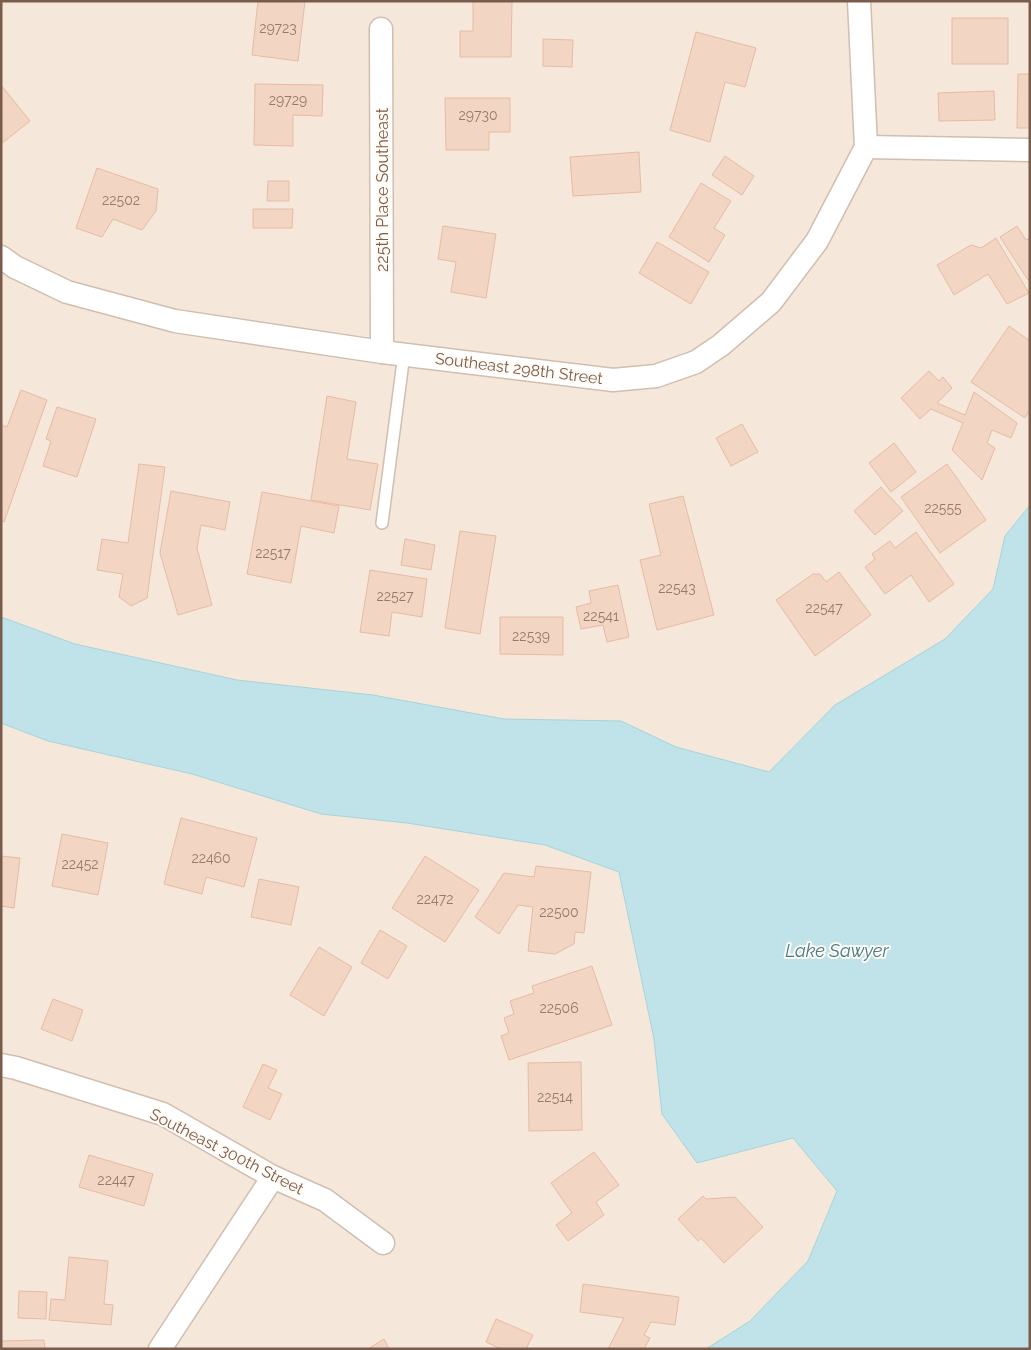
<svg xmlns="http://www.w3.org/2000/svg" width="1031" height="1350" viewBox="0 0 1031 1350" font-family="Raleway,sans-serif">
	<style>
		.residential { fill: #f5e8da }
		.water { fill: #bfe3e8; stroke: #a5d3da }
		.building { fill: #f3d5c3; stroke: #e6bba3 }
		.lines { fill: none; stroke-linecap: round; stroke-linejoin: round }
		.lane-casing { stroke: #d1beb0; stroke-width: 14 }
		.street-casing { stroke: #d1beb0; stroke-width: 25 }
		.lane { stroke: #fff; stroke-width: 11 }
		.street { stroke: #fff; stroke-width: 22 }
		.labels { text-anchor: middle; stroke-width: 4; stroke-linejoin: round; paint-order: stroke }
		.number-label { font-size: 14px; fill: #987a6a }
		.street-label { font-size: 16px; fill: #7a5c4d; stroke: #fffaf3 }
		.water-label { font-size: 18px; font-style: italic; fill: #437c86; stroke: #fffaf3 }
	</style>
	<rect width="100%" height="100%" fill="#fdf6ec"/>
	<!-- residential -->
	<g class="residential">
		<path d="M 1,1 L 1030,1 L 1030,505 L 1005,536 L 993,589 L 945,639 L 835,705 L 769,772 L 676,747 L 621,721 L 504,719 L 373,695 L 237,680 L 75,644 L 1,617 Z"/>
		<path d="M 1,723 L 48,741 L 192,774 L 321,814 L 407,823 L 545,845 L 619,872 L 654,1039 L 662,1114 L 697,1163 L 793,1138 L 837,1191 L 808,1261 L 750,1322 L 706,1349 L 1,1349 Z"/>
	</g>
	<!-- water -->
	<path class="water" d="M 1030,505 L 1030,1349 L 706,1349 L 750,1321 L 808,1261 L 837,1191 L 793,1138 L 697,1163 L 662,1114 L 654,1039 L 619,872 L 545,845 L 407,823 L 321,814 L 192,774 L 48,741 L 1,723 L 1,617 L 75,644 L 237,680 L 373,695 L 504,719 L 621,721 L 676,747 L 769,772 L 835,705 L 945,639 L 993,589 L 1005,536 Z"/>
	<!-- building -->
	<g class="building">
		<path d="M 258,1 L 305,1 L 298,61 L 252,55 Z"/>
		<path d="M 473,1 L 512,1 L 511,57 L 460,57 L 460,31 L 473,31 Z"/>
		<rect x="952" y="18" width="56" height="46"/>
		<path d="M 696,32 L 756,48 L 745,87 L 725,82 L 710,142 L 670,130 Z"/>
		<path d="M 543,39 L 573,40 L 572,67 L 543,66 Z"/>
		<path d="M 1018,74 L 1030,74 L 1030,128 L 1017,128 Z"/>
		<path d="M 255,84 L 323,85 L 322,116 L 293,115 L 293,146 L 254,145 Z"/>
		<path d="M 1,85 L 30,121 L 1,144 Z"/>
		<path d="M 994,91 L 995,120 L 939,121 L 938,93 Z"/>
		<path d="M 445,98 L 510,98 L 510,132 L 489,132 L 489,150 L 446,150 Z"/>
		<path d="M 639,152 L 641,192 L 573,196 L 570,157 Z"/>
		<path d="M 725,156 L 754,176 L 742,195 L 712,175 Z"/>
		<path d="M 97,168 L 158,189 L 156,211 L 142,230 L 113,219 L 102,237 L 76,228 Z"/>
		<path d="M 268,181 L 289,181 L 289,201 L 267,201 Z"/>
		<path d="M 701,183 L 731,201 L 714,228 L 725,235 L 709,262 L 669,237 Z"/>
		<path d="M 253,209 L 293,209 L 292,228 L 253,228 Z"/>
		<path d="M 443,226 L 496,234 L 486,298 L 451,292 L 456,262 L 438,259 Z"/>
		<path d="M 1017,226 L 1026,240 L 1030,238 L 1030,279 L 1028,280 L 1000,237 Z"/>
		<path d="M 996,238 L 1029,293 L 1007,304 L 988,274 L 954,295 L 937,265 L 971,245 L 981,248 Z"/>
		<path d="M 657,242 L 709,272 L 691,304 L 639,273 Z"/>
		<path d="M 1009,326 L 1030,341 L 1030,409 L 1025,418 L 971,382 Z"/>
		<path d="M 929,371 L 939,381 L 943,377 L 952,388 L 937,403 L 965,415 L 974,392 L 1017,423 L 1011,438 L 992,430 L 987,443 L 995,448 L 982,480 L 952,450 L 963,423 L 931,409 L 920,419 L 901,398 Z"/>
		<path d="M 21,390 L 47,400 L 4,522 L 1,521 L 1,425 L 7,427 Z"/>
		<path d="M 327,396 L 356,402 L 347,459 L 378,464 L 370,510 L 311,500 Z"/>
		<path d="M 57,407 L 96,419 L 77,477 L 43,466 L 51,441 L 46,439 Z"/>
		<path d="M 742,424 L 758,452 L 731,466 L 716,438 Z"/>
		<path d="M 894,443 L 916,472 L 891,492 L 869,463 Z"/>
		<path d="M 139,464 L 165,467 L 147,598 L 131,606 L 119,597 L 123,574 L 97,570 L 102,539 L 128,543 Z"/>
		<path d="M 947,464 L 986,520 L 940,553 L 901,497 Z"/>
		<path d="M 881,487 L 903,511 L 875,535 L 854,511 Z"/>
		<path d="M 171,491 L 230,502 L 225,530 L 201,525 L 197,548 L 212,605 L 178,615 L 160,553 Z"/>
		<path d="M 262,492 L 339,506 L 334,533 L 301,526 L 291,583 L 247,574 Z"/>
		<path d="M 683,496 L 714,615 L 657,630 L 640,560 L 661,555 L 649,504 Z"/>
		<path d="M 460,531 L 496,536 L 480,634 L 445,628 Z"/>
		<path d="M 916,532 L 954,584 L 929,602 L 911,575 L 885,594 L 865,567 L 875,559 L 872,554 L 890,541 L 895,548 Z"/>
		<path d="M 405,539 L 435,545 L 431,570 L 401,565 Z"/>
		<path d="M 370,570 L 427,579 L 422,617 L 392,612 L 389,636 L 360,632 Z"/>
		<path d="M 839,572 L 871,615 L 815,656 L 776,600 L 813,574 L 820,574 L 826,582 Z"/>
		<path d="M 618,585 L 629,637 L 607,642 L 603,625 L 581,629 L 576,607 L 591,603 L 589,591 Z"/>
		<path d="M 500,617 L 563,617 L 563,655 L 500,654 Z"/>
		<path d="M 181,818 L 257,838 L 244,887 L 206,877 L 202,894 L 164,884 Z"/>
		<path d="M 62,834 L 108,843 L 98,895 L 52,886 Z"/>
		<path d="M 1,856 L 20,858 L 14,908 L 1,906 Z"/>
		<path d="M 425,856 L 479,890 L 445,942 L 392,908 Z"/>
		<path d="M 536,866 L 591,872 L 584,933 L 575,932 L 574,944 L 555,954 L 528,951 L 533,907 L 518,905 L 499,934 L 475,917 L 504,873 L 534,877 Z"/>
		<path d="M 259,879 L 299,887 L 291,925 L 251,917 Z"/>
		<path d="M 380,930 L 407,946 L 388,979 L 361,963 Z"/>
		<path d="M 319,947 L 352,967 L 324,1016 L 290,995 Z"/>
		<path d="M 592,966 L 612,1025 L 509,1060 L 501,1036 L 509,1033 L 504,1018 L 514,1014 L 510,1001 L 534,993 L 532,986 Z"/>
		<path d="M 53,999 L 83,1010 L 72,1041 L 41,1029 Z"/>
		<path d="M 581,1062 L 582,1130 L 529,1131 L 528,1063 Z"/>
		<path d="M 263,1064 L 277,1070 L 268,1088 L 282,1094 L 270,1120 L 243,1107 Z"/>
		<path d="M 594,1152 L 619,1185 L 596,1202 L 604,1215 L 568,1241 L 556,1225 L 572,1213 L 551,1183 Z"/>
		<path d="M 89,1155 L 153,1174 L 144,1206 L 79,1187 Z"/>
		<path d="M 703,1196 L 706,1199 L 735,1197 L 763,1227 L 724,1263 L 701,1238 L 698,1241 L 678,1219 Z"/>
		<path d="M 69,1257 L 108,1261 L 104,1304 L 113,1305 L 111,1325 L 49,1320 L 51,1299 L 65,1300 Z"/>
		<path d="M 583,1284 L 679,1297 L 675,1325 L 651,1322 L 644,1335 L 650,1338 L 644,1349 L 608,1349 L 624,1318 L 580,1312 Z"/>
		<path d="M 19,1291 L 47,1292 L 46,1319 L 18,1318 Z"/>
		<path d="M 496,1319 L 533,1335 L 526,1349 L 501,1349 L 486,1342 Z"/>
		<path d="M 384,1339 L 389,1349 L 368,1349 Z"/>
		<path d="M 44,1340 L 45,1349 L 1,1349 L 1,1341 Z"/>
	</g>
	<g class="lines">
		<defs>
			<path id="lane" d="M 382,523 L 404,354"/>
			<g id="street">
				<path d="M 381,29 L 382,352"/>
				<path d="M 866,147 L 1030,150"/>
				<path d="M 1,257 L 15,267 L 67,292 L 175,321 L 382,352 L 613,380 L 656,376 L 696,362 L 721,345 L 771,302 L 817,241 L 866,147 L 859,1"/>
				<path d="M 1,1065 L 16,1068 L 163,1114 L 273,1177 L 325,1200 L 383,1243"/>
				<path d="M 160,1349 L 273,1177"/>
			</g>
		</defs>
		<!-- lane casing -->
		<use href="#lane" class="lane-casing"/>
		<!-- street casing -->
		<use href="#street" class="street-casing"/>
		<!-- lane -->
		<use href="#lane" class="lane"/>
		<!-- street -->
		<use href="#street" class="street"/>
	</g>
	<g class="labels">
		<!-- number labels -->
		<g class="number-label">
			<text x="278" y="33">29723</text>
			<text x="288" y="105">29729</text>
			<text x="478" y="120">29730</text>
			<text x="121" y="205">22502</text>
			<text x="943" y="513">22555</text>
			<text x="273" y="558">22517</text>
			<text x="677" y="593">22543</text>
			<text x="395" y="601">22527</text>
			<text x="824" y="613">22547</text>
			<text x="601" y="621">22541</text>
			<text x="531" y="641">22539</text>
			<text x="211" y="863">22460</text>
			<text x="80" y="869">22452</text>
			<text x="435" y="904">22472</text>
			<text x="559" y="917">22500</text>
			<text x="559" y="1013">22506</text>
			<text x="555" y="1102">22514</text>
			<text x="116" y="1185">22447</text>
		</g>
		<!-- street labels -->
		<g class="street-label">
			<text transform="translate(382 190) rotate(-90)" y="6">225th Place Southeast</text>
			<text transform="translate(519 368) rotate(7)" y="6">Southeast 298th Street</text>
			<text transform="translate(227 1151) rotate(27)" y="6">Southeast 300th Street</text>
		</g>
		<!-- water labels -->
		<g class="water-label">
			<text x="837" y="957">Lake Sawyer</text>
		</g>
	</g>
	<!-- border -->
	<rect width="1031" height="1350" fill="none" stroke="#7a5c4d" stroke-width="5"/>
</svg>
